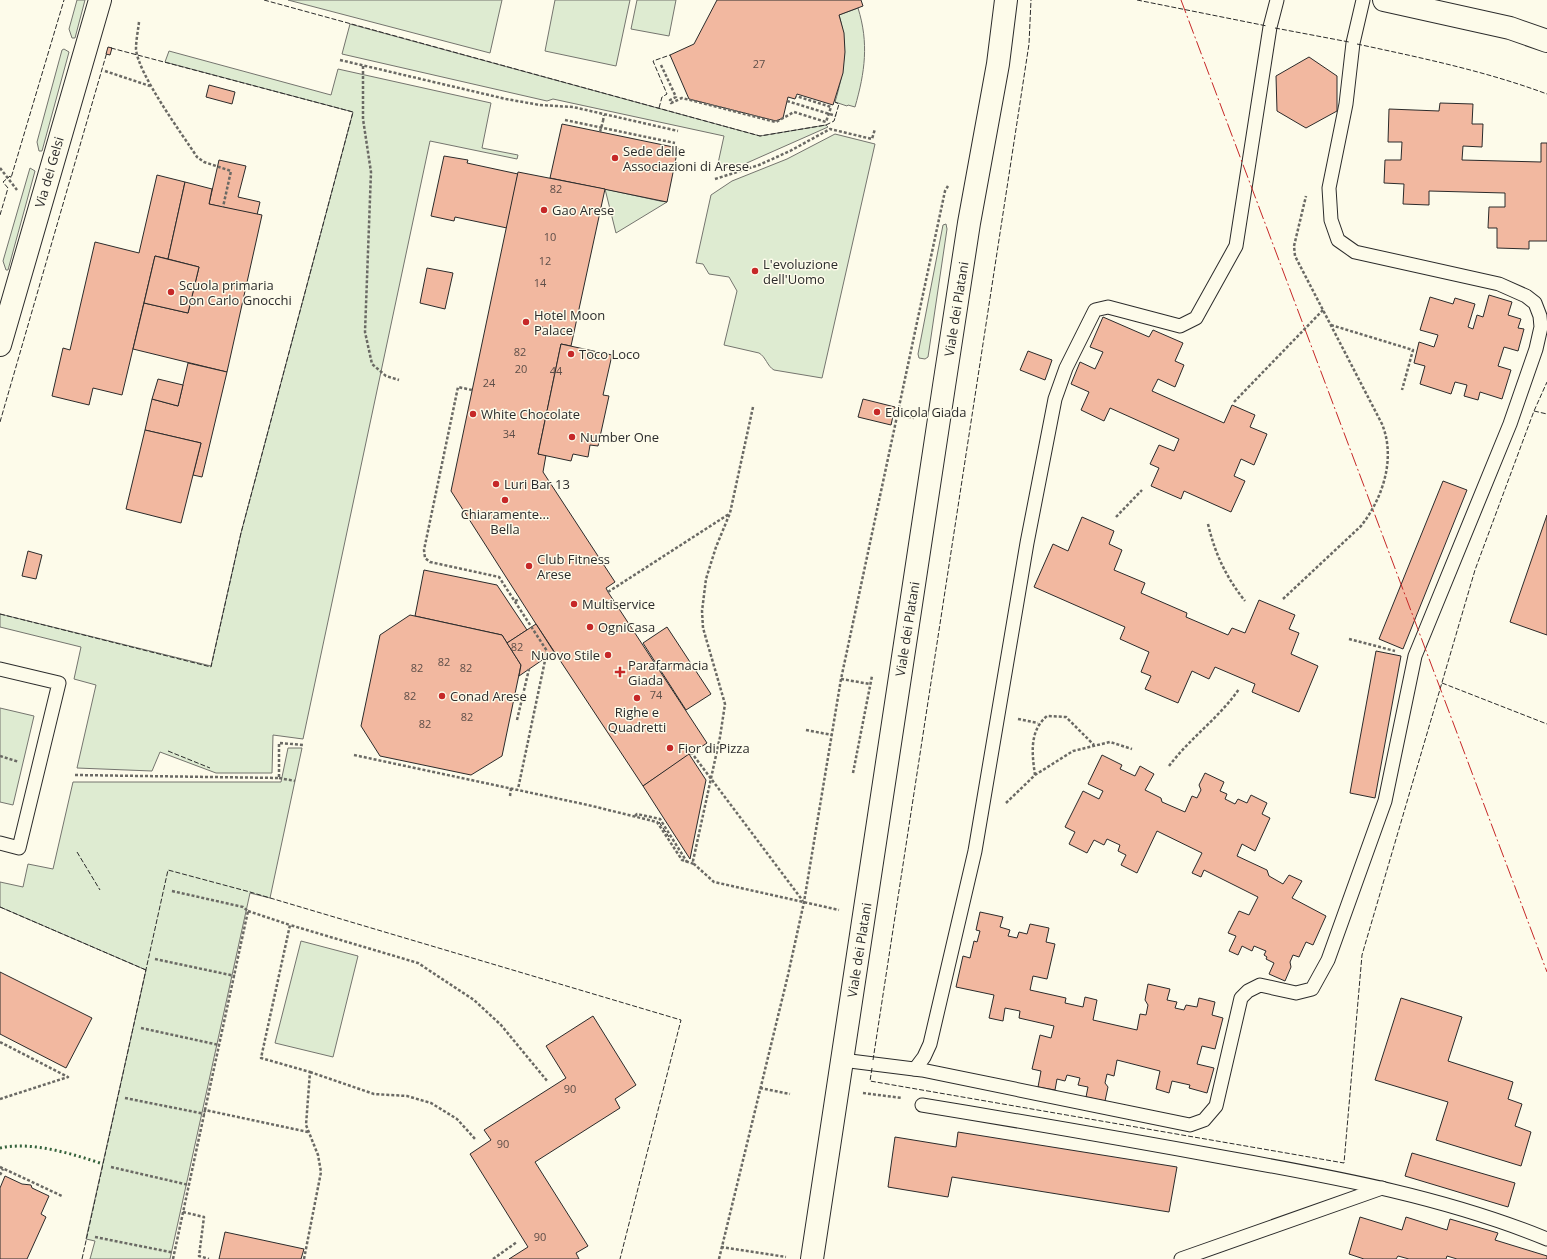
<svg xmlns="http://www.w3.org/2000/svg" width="1547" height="1259" font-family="'Open Sans',sans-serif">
<rect width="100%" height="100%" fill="#fdfbea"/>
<g fill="#deebd1" stroke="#74746e">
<polygon points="77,0 85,0 75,38 72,38 69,29"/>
<polygon points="288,0 502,0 490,53"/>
<polygon points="555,0 630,0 616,66 545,51"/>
<polygon points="637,0 676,0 669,36 631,29"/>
<path d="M858,8c11,35 7,64 -3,99l-7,-2 -1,1 -12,-4c9,-30 13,-57 4,-87z"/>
<polygon points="350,24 760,136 826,125 828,127 740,166 717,168 724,136 553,99 547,101 342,54"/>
<polygon points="64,49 69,52 42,151 39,151 37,142 62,50"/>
<polygon points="169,51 331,95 338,69 491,103 482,148 518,155 517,159 430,141 303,739 273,735 272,773 216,773 160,752 152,771 77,768 96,685 74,679 81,647 0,627 0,614 211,666 241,533 353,112 165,62"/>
<path d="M835,134l40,10 -53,234 -48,-8c-7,-4 -8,-13 -15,-17l-35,-8 13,-54 -8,-14 -20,-3 -6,-10 -7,-1 15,-68 21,-14 55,-22z"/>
<polygon points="30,168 35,171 8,270 6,270 3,261"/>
<polygon points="605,189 660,201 667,202 616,233"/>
<polygon points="946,224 947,229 928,357 925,359 919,358 918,354 943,225"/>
<polygon points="0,708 34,716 13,805 0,802"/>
<polygon points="288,748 302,748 270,898 250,893 170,1259 90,1259 95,1241 86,1239 146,970 0,907 0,882 23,887 28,864 53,869 73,782 281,782"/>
<polygon points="301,941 358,956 333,1057 275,1043"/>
</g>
<g fill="#f2b8a0" stroke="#2b2b2b">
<polygon points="717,0 861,0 863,6 839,15 844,33 845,52 843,73 833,105 797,94 795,99 788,97 783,118 776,121 689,99 670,55 694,44"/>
<polygon points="108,47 112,48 110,55 106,54"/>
<polygon points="1309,57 1337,76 1337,111 1306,128 1277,111 1276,76"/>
<polygon points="209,85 235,92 232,104 206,97"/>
<polygon points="1440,103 1473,104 1472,124 1483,124 1482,147 1463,146 1462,160 1541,162 1541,143 1547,143 1547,241 1529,241 1529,249 1497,248 1497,228 1488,228 1489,207 1505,207 1505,193 1429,191 1429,205 1403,204 1404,184 1384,183 1385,160 1401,160 1402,142 1388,142 1389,109 1439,111"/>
<polygon points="562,124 678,148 667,202 550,178"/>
<polygon points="444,156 468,160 467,163 518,174 507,228 455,217 454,221 431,216"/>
<polygon points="219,160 246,166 238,197 260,202 257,215 209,204"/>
<polygon points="518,172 605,189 571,346 561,344 538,454 546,455 543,472 615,582 606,588 608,592 707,743 643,786 536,624 451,491"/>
<polygon points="157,175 185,182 168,259 155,256 122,395 93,388 89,405 52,396 63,348 70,350 95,242 139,253"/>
<polygon points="185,182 212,189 209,204 262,215 227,372 133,349 144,303 188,313 199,267 168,259"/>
<polygon points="155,256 199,267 188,313 144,303"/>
<polygon points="427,268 453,273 445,309 420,303"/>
<polygon points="1489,295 1512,302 1508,315 1521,319 1518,328 1524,329 1518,351 1504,347 1498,366 1511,370 1502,399 1480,392 1478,400 1464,396 1467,385 1455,382 1451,394 1420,384 1425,366 1414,363 1419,342 1434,347 1438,335 1420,330 1430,297 1453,304 1455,298 1475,304 1468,327 1473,329 1477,315 1483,317"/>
<polygon points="1103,317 1149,337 1153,330 1183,343 1175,361 1184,365 1175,387 1158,379 1152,391 1224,423 1232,405 1255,415 1250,427 1267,434 1254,465 1241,459 1234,476 1245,481 1231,512 1184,491 1181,499 1151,486 1159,468 1150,464 1159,445 1174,451 1179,439 1110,408 1104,421 1081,410 1089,392 1071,384 1080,362 1095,369 1103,352 1090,347"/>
<polygon points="561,344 612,355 603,395 609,396 598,446 590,445 588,457 573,454 571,461 538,454"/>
<polygon points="1028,351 1052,360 1045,380 1020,370"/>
<polygon points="188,363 227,372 202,477 193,475 201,443 145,430 152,399 178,406"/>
<polygon points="158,379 183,385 178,406 152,399"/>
<polygon points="863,399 895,407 891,425 858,417"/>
<polygon points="145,430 201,443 181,523 126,509"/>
<polygon points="1443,481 1467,490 1403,649 1379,639"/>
<polygon points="1547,515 1547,635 1510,622"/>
<polygon points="1082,517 1114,531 1109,544 1122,550 1114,570 1145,583 1141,593 1187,613 1186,617 1228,635 1232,628 1245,633 1259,600 1295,615 1289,629 1299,633 1291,654 1318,666 1299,712 1252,692 1255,684 1215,667 1209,679 1192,671 1178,703 1145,689 1151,676 1141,672 1149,652 1120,639 1125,627 1034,587 1053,544 1068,551"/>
<polygon points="28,551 42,555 36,579 22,576"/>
<polygon points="424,570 497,585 527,630 507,643 502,635 415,616"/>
<polygon points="410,615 502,635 521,665 502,756 471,775 380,756 361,726 380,635"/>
<polygon points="536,624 554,652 519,676 521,665 507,643"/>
<polygon points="667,627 711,694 686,710 643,643"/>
<polygon points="1376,651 1401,656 1375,798 1350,793"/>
<polygon points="689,754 706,780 690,859 643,786"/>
<polygon points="1102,755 1122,765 1120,769 1135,776 1140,766 1154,774 1145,790 1161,798 1162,802 1185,812 1192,796 1197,798 1201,790 1199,785 1205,773 1224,782 1220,791 1227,794 1225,799 1235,804 1238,799 1247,803 1251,795 1267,803 1262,814 1270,818 1255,851 1242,844 1237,856 1267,870 1269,876 1283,884 1289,875 1302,881 1292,898 1326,916 1313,945 1306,942 1299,957 1293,955 1290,962 1291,967 1285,981 1269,974 1274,963 1266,959 1267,957 1264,955 1266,951 1254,946 1252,951 1242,946 1238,955 1229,951 1236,936 1228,933 1239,911 1249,915 1258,897 1204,870 1201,877 1192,873 1202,853 1157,831 1137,873 1121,865 1126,855 1118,851 1120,845 1107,839 1104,845 1094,840 1087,853 1069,844 1075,832 1065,827 1083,791 1099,799 1103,791 1088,784"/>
<polygon points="980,912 1003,917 1000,927 1010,930 1008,936 1017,938 1019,932 1027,934 1030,924 1049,928 1046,942 1055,944 1047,979 1033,976 1030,990 1066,998 1065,1003 1083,1007 1085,997 1097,1000 1093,1020 1137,1030 1140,1014 1146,1015 1148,1005 1145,1000 1148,984 1170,989 1167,1000 1177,1002 1175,1008 1184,1010 1186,1005 1197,1007 1199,998 1215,1002 1212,1015 1223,1018 1215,1049 1202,1046 1197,1064 1214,1068 1207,1093 1189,1088 1190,1085 1172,1081 1169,1093 1156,1089 1160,1071 1117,1060 1114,1076 1107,1074 1105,1083 1108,1087 1105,1101 1086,1097 1088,1087 1078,1085 1080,1078 1067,1075 1065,1081 1057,1079 1055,1090 1038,1087 1041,1071 1032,1069 1040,1035 1051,1038 1054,1026 1019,1018 1020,1011 1005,1008 1003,1021 989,1018 994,995 956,987 963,956 970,958 974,941 977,942 980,931 976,930"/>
<polygon points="0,972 92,1018 66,1068 0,1034"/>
<polygon points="1401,998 1462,1017 1448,1061 1513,1082 1508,1099 1522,1104 1515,1126 1531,1132 1521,1166 1436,1140 1448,1102 1375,1080"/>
<polygon points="593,1016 636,1085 615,1099 620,1108 535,1162 588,1246 576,1253 579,1259 509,1259 528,1247 470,1154 491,1140 484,1130 566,1078 546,1046"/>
<polygon points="958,1132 1177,1167 1169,1212 952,1177 948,1197 888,1187 895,1137 956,1147"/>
<polygon points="1412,1153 1515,1183 1508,1207 1405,1176"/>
<polygon points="5,1176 22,1184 31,1185 32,1188 49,1196 41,1214 46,1217 27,1259 0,1259 0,1188"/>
<polygon points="1360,1217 1402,1230 1406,1217 1447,1230 1450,1219 1498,1233 1495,1240 1547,1256 1547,1259 1457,1259 1447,1256 1446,1259 1409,1259 1398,1256 1396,1259 1364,1259 1349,1254"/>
<polygon points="225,1232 304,1249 301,1259 219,1259"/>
</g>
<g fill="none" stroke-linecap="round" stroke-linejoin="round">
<g stroke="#2b2b2b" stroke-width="15">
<g id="service">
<polyline points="0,669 59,683 19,848 0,843"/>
<polyline points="842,1060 922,1070 1190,1125 1204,1120 1216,1106 1241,998 1248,991 1260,985 1296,993 1312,989 1328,960 1385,801 1415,656 1510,424 1536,349 1541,327 1540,316 1535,303 1526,296 1499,284 1355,252 1338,240 1331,220 1329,188 1346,104 1353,43 1363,0"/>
<polyline points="915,1069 924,1057 930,1044 975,851 1027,543 1055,399 1066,368 1095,310 1108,307 1180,326 1196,318 1236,246 1270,27 1277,0"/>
<path d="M922,1105c104,17 207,35 311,54 106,19 214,39 314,80"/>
<polyline points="1181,1259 1382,1188"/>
</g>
</g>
<g stroke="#2b2b2b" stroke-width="24">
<g id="minor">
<polyline points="1384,0 1510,28 1547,41"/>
<polyline points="0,345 100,0"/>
<polyline points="812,1259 944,386 969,223 998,64 1006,0"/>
</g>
</g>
<g stroke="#6a6964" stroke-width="2.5" stroke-dasharray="3 2" stroke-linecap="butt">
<path d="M139,22c-1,9 -3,18 -3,27 2,25 46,85 61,108l7,5 27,9 -8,36"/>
<polyline points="340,60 506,99 540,105 573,107 678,131"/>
<polyline points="661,65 676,97 670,100 671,103 682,98 776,122 794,112 826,122 831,107 796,96"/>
<polyline points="363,66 363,119 371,172 365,332 372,364 386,376 399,380"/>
<polyline points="105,71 150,86"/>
<polyline points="787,101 836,116"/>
<polyline points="565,120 675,143"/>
<polyline points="603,121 604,115"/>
<polyline points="0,168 17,190"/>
<polyline points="715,179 759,165 790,151 830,129 872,139 875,129"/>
<polyline points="1331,325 1413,350 1402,390"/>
<polyline points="540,327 573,334"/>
<polyline points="472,390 458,387 424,550 425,558 430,562 499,577 547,651 518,789"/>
<polyline points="1234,402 1323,310"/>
<polyline points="753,407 730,513 716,547 706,579 702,611 703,628 725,704 720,737 693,861 694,864 714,882 839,910"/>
<polyline points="898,415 914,418"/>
<polyline points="1116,517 1142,490"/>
<path d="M1208,524c7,30 18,53 37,77"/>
<polyline points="608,592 729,514"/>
<path d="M1283,599l78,-73c22,-28 35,-68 21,-102l-87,-168 -1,-10 12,-50"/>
<polyline points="515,601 520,599"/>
<polyline points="1349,639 1395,651"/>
<polyline points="841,679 870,684"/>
<polyline points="1018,719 1038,723"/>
<polyline points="517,720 529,669"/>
<polyline points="806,730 832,735"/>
<polyline points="691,752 803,901"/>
<polyline points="354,755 588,805 657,822 682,860 694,864"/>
<polyline points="0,756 19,762"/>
<path d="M1169,766c21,-28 50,-48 70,-77"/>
<polyline points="853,773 872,676"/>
<polyline points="75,775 279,778 279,743 304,745"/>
<path d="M1035,775c-3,-21 -6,-44 12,-59l19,1 28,28"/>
<polyline points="279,778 295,781"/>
<polyline points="510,796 511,788"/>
<polyline points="1006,803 1035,775 1073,751 1110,742 1132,749"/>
<polyline points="635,816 637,814 660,819 687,862"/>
<polyline points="172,891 243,907 248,911 205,1110"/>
<polyline points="248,911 290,925"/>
<polyline points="155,959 235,976"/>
<polyline points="141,1028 219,1045"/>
<polyline points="0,1042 68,1077 0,1099"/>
<polyline points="310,1072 374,1094 407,1096 431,1103 457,1119 476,1140"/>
<polyline points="760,1088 790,1094"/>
<polyline points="863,1093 902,1098"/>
<polyline points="125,1098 205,1114"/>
<polyline points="0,1167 62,1196"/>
<polyline points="111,1167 189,1185"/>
<polyline points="0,1175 3,1169"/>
<polyline points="183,1212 204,1217 199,1256 209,1259"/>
<polyline points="95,1237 175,1253"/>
<polyline points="721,1247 786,1257"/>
<polyline points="173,1259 205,1110 308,1132"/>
<polyline points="304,1259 321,1172 318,1155 306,1125 310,1072 261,1058 290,925 418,963 474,1000 501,1025 548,1082"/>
<polyline points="493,1259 517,1242"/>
<polyline points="719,1259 788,975 804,902 841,679 945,191 948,186"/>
</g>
<use href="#service" stroke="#fdfbea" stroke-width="13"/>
<use href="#minor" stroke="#fdfbea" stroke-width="22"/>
<polyline stroke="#6a6964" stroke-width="2.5" stroke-dasharray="3 2" stroke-linecap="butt" points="600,132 603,121"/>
<path stroke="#34623c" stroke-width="3" stroke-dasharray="2 3" stroke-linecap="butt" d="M0,1148c32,-7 73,6 103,16"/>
<g stroke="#2b2b2b" stroke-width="1" stroke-dasharray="5 2" stroke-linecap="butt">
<polyline points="264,0 760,136 826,125 834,121 839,104 835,102"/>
<polyline points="1137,0 1267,26"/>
<polyline points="1275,28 1349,42"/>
<path d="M1357,44c65,14 128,27 190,50"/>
<polyline points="659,108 662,97 667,94 653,61 670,55"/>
<polyline points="0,215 8,188 3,182 10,176 11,178 64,0"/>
<polyline points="1534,411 1547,414"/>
<polyline points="0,422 107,52"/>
<polyline points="0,614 211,667 241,533 353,112 111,48"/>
<polyline points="1442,683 1547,724"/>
<polyline points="168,751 210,768"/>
<polyline points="659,822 669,837"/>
<polyline points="77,852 100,890"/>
<polyline points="0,907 146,970"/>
<polyline points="873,1060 1018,116 1029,44 1031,0"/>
<polyline points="872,1068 870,1081 1344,1163 1362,955 1475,570 1534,411 1547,382"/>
<polyline points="82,1259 168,870 250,892 681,1020 620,1259"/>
</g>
<polyline stroke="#c62828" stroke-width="1" stroke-dasharray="14 3 2 3" stroke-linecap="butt" points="1181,0 1547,972"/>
</g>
<g fill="#c62828" stroke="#fdfbea" stroke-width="1.5">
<circle cx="615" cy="158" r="4"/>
<circle cx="544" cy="210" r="4"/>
<circle cx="755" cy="271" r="4"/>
<circle cx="171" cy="292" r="4"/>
<circle cx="526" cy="322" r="4"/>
<circle cx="571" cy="354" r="4"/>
<circle cx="877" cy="412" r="4"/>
<circle cx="473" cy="414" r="4"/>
<circle cx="572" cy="437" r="4"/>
<circle cx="496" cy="484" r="4"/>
<circle cx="505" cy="500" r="4"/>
<circle cx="529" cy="566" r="4"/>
<circle cx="574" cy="604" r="4"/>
<circle cx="590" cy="627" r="4"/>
<circle cx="608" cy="655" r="4"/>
<path d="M618 666h4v4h4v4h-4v4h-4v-4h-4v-4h4z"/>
<circle cx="442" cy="696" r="4"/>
<circle cx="637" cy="698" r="4"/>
<circle cx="670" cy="748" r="4"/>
</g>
<g text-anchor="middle" stroke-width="3" stroke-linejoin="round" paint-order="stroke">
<g font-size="11" fill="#5d4e48">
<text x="759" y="68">27</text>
<text x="556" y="193">82</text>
<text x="550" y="241">10</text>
<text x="545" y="265">12</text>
<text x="540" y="287">14</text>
<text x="520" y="356">82</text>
<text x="521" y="373">20</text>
<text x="556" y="375">44</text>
<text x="489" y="387">24</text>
<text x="509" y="438">34</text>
<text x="517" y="651">82</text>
<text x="444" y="666">82</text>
<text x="417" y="672">82</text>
<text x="466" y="672">82</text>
<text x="656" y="699">74</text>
<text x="410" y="700">82</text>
<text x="467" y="721">82</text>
<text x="425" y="728">82</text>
<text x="570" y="1093">90</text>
<text x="503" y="1148">90</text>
<text x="540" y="1241">90</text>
</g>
<g font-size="13" fill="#2b2b2b" stroke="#fdfbea" text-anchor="start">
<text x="623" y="156">Sede delle<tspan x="623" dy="15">Associazioni di Arese</tspan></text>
<text x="552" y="215">Gao Arese</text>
<text x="763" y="269">L'evoluzione<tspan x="763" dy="15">dell'Uomo</tspan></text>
<text x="179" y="290">Scuola primaria<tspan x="179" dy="15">Don Carlo Gnocchi</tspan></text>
<text x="534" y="320">Hotel Moon<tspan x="534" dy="15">Palace</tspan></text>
<text x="579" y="359">Toco Loco</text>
<text x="885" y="417">Edicola Giada</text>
<text x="481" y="419">White Chocolate</text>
<text x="580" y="442">Number One</text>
<text x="504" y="489">Luri Bar 13</text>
<text x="505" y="519" text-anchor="middle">Chiaramente...<tspan x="505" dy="15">Bella</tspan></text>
<text x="537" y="564">Club Fitness<tspan x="537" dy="15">Arese</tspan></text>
<text x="582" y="609">Multiservice</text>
<text x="598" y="632">OgniCasa</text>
<text x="600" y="660" text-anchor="end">Nuovo Stile</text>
<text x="628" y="670">Parafarmacia<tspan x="628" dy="15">Giada</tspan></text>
<text x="450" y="701">Conad Arese</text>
<text x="637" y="717" text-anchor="middle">Righe e<tspan x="637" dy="15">Quadretti</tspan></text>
<text x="678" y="753">Fior di Pizza</text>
</g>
<g font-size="13" fill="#2b2b2b" stroke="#fdfbea">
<text transform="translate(49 172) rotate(-74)" y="5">Via dei Gelsi</text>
<text transform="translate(956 309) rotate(-81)" y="5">Viale dei Platani</text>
<text transform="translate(907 629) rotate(-81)" y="5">Viale dei Platani</text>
<text transform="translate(859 950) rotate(-81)" y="5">Viale dei Platani</text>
</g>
</g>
</svg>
